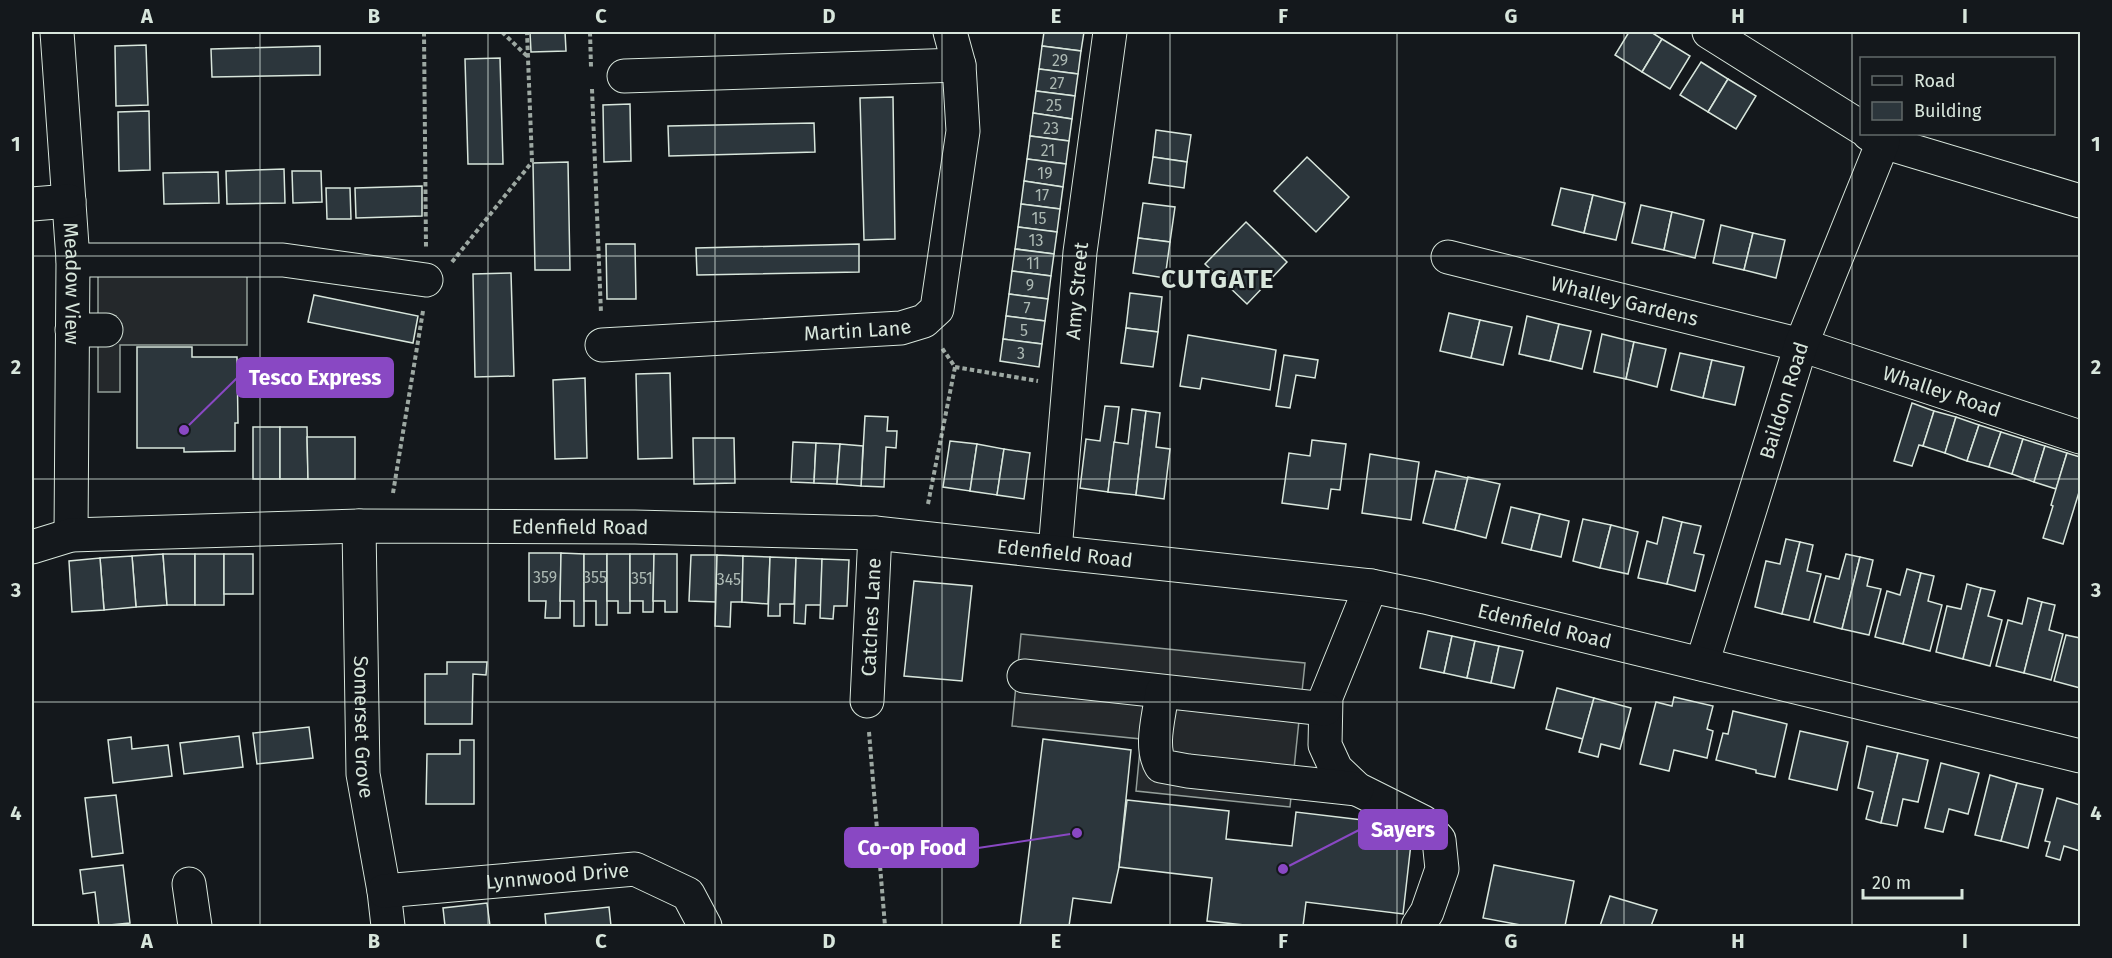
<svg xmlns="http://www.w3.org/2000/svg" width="2112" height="958" font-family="'Fira Sans',sans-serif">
<rect width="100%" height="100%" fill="#14181c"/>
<g fill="#24282b" stroke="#939e99" stroke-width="1.5">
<polygon points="98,275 247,276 247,345 120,345 120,392 98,392"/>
<polygon points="1021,634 1305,663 1290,807 1136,791 1141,739 1012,726"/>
</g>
<g fill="#2c363c" stroke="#d8e6dc" stroke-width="1.5">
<polygon points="530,32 565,32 566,51 531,52"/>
<polygon points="1044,32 1084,32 1081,51 1042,46"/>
<polygon points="1629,32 1651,32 1662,39 1642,72 1615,55"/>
<polygon points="1662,39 1690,56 1670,89 1642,72"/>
<polygon points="146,45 148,105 116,106 115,46"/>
<polygon points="320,46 320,75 212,77 211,49"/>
<polygon points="1042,46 1081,51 1078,74 1039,69"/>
<polygon points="500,58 503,164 468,164 465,59"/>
<polygon points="1701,62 1728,79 1708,112 1680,95"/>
<polygon points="1039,69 1078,74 1075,96 1036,91"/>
<polygon points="1728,79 1756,96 1736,129 1708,112"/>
<polygon points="1036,91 1075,96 1072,119 1033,113"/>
<polygon points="893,97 895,239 864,240 860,98"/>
<polygon points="630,104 631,161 604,162 603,105"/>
<polygon points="149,111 150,170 119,171 118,112"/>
<polygon points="1033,113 1072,119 1069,141 1030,136"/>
<polygon points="814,123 815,152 669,156 668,126"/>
<polygon points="1156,130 1191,135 1187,162 1153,157"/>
<polygon points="1030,136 1069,141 1066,164 1027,159"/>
<polygon points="1153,157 1187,162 1184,188 1149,183"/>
<polygon points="1307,157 1349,197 1316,232 1274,191"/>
<polygon points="1027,159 1066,164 1063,187 1024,181"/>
<polygon points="568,162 570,270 535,270 533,163"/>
<polygon points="284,169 285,203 227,204 226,171"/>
<polygon points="292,171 321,171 322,202 293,203"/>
<polygon points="218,172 219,203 164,204 163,173"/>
<polygon points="1024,181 1063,187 1060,209 1021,204"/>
<polygon points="422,186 422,216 356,218 355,188"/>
<polygon points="326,188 350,188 351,219 327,219"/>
<polygon points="1561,188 1593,195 1584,233 1552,225"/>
<polygon points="1593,195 1625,203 1616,240 1584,233"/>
<polygon points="1143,203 1175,207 1170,242 1138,238"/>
<polygon points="1021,204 1060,209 1057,232 1018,227"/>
<polygon points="1641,205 1672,212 1664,250 1632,243"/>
<polygon points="1672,212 1704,220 1695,258 1664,250"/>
<polygon points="1246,222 1287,262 1247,304 1205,264"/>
<polygon points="1721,225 1753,233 1744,270 1713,263"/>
<polygon points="1018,227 1057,232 1054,254 1015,249"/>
<polygon points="1753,233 1785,240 1776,278 1744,270"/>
<polygon points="1138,238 1170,242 1165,278 1133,273"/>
<polygon points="606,244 635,244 636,299 607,299"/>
<polygon points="859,244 859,272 697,275 696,248"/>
<polygon points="1015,249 1054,254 1051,276 1012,271"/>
<polygon points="1012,271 1051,276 1048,299 1009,294"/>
<polygon points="511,273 514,376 475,377 473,274"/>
<polygon points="1130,293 1162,297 1158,332 1126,328"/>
<polygon points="1009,294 1048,299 1045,321 1006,316"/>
<polygon points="314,295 418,316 413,343 308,322"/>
<polygon points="1449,313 1480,320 1471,358 1440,351"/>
<polygon points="1006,316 1045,321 1042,344 1003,339"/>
<polygon points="1527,316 1559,324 1550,361 1519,354"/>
<polygon points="1480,320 1512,327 1503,365 1471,358"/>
<polygon points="1559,324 1591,331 1582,369 1550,361"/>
<polygon points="1126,328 1158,332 1153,367 1121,363"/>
<polygon points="1602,334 1634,342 1626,379 1594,372"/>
<polygon points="1188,335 1276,350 1270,390 1202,378 1200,389 1180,386"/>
<polygon points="1003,339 1042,344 1039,367 1000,361"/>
<polygon points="1634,342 1666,349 1657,387 1626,379"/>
<polygon points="137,347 192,347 192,357 237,357 238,423 235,423 235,451 184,452 184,448 137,448"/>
<polygon points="1680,353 1712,360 1703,398 1671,390"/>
<polygon points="1284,355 1318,360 1315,378 1296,375 1290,408 1276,406"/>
<polygon points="1712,360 1744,367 1735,405 1703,398"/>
<polygon points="670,373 672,458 638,459 636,374"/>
<polygon points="585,378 587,458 555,459 553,380"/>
<polygon points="1912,403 1934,411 1923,446 1919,445 1912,466 1894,461"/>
<polygon points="1105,406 1119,407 1108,492 1080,488 1086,439 1100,441"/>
<polygon points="1132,409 1146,411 1136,495 1108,492 1114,442 1128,444"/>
<polygon points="1146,411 1160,413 1156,447 1170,449 1164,499 1136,495"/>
<polygon points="1934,411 1956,417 1945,453 1923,446"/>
<polygon points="865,416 888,417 887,431 897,431 896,448 886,447 884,487 861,486"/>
<polygon points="1956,417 1979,425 1967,461 1945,453"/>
<polygon points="1979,425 2001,432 1989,467 1967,461"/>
<rect x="253" y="427" width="27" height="52"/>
<polygon points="280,427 307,427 308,479 280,479"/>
<polygon points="2001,432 2023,439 2012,474 1989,467"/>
<polygon points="307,437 355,437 355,479 308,479"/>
<polygon points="693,438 734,438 735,483 694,484"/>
<polygon points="2023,439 2045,446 2034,482 2012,474"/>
<polygon points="1312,440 1346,444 1340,490 1331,489 1328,509 1282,503 1289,453 1310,456"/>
<polygon points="950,441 977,444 970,491 943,487"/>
<polygon points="793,442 816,443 814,483 791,482"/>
<polygon points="816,443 840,444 837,484 814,483"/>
<polygon points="840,444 863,446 861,486 837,484"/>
<polygon points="977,444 1004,449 997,495 970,491"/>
<polygon points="2045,446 2067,453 2056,489 2034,482"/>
<polygon points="1004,449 1030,453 1024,499 997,495"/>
<polygon points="2067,453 2080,457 2080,489 2063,544 2043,538 2053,506 2051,505"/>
<polygon points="1370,454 1419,462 1411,520 1362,513"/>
<polygon points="1436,471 1468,478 1455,530 1423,523"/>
<polygon points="1468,477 1500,484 1486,538 1455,530"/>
<polygon points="1511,507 1540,514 1531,550 1502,543"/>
<polygon points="1540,514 1569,521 1561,557 1531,550"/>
<polygon points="1663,517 1682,522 1667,584 1638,578 1647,541 1657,544"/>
<polygon points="1583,519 1611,525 1600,568 1573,561"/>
<polygon points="1682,522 1701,526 1694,553 1704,555 1695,591 1667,584"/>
<polygon points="1611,525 1638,532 1628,574 1600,568"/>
<polygon points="1786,539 1800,542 1782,614 1755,607 1766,561 1780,564"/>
<polygon points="1800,542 1813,545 1807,571 1821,574 1809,620 1782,614"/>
<polygon points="529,553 561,553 560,618 545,618 546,601 529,601"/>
<polygon points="561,553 584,554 584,626 574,626 574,601 560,601"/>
<polygon points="163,554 167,605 136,607 132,556"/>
<polygon points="163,554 195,554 195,605 167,605"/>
<rect x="195" y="554" width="29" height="51"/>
<rect x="224" y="554" width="29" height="40"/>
<polygon points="584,554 607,554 607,625 596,625 596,601 584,601"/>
<polygon points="607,554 630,554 630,613 618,613 618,601 607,601"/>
<polygon points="630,554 654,554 653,612 643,612 643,601 630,601"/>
<polygon points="654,554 677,554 677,612 665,612 665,601 653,601"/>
<polygon points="1846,554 1860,557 1842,629 1814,622 1826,576 1839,579"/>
<polygon points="691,555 717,555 716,602 689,601"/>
<polygon points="717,555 743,556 742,602 731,602 730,627 715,626"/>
<polygon points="132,556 136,607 104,610 100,558"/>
<polygon points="743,556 770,557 768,604 742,602"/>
<polygon points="770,557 796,558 794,604 780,604 780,616 768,616"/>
<polygon points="1860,557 1873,560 1867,586 1881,589 1869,635 1842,629"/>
<polygon points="100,558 104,610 72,612 69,561"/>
<polygon points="796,558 822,559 821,605 806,605 805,624 794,623"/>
<polygon points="822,559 849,560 847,606 834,606 833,619 820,618"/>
<polygon points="1907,569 1921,573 1903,644 1875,637 1887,591 1900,595"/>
<polygon points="1921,573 1934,576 1928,601 1942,605 1930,651 1903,644"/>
<polygon points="914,581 972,586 962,681 904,676"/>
<polygon points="1967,584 1981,588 1963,659 1936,652 1947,606 1961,609"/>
<polygon points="1981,588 1995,591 1988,616 2002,620 1990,666 1963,659"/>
<polygon points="2028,598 2042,602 2024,673 1996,666 2008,620 2022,624"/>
<polygon points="2042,602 2055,605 2049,630 2063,634 2051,680 2024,673"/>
<polygon points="1428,631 1452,636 1444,673 1420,668"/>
<polygon points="2066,635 2080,638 2080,635 2080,688 2054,681"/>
<polygon points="1452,636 1475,641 1467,678 1444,673"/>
<polygon points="1475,641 1499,646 1491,683 1467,678"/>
<polygon points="1499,646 1523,651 1514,688 1491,683"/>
<polygon points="447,662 487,662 486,675 473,674 472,724 425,724 425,674 447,674"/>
<polygon points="1557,688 1594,698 1583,739 1546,729"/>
<polygon points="1674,697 1713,706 1707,729 1713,731 1707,758 1674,750 1669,771 1640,764 1656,702 1672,706"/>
<polygon points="1594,698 1631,708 1620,749 1601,744 1598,757 1579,752"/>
<polygon points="1733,711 1787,724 1775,777 1756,773 1756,770 1716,760 1723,733 1728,734"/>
<polygon points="309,727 313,758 257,764 253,733"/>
<polygon points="1800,731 1848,742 1837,790 1789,779"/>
<polygon points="239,736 243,767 184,774 180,743"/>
<polygon points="131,737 132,749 168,745 172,776 113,783 108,740"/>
<polygon points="1043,739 1131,750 1119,867 1111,903 1073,898 1069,926 1020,926"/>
<polygon points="460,740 474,740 474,804 426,804 427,754 460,754"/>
<polygon points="1867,746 1898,753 1881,823 1866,819 1873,792 1858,788"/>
<polygon points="1898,753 1928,760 1918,802 1903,799 1897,826 1881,823"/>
<polygon points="1941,763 1979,773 1968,814 1949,809 1943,832 1925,828"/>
<polygon points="1990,775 2017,783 2001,841 1975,835"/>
<polygon points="2017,783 2043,789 2028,848 2001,841"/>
<polygon points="116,795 123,853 92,857 85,798"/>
<polygon points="2057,798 2080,805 2080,851 2064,846 2060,860 2046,856 2050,842 2045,841"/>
<polygon points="1127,800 1229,811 1226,839 1292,846 1296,812 1413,826 1403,914 1306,902 1303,926 1254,926 1207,921 1212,878 1119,867"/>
<polygon points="123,865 130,923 99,926 95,892 83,894 80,870"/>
<polygon points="1494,865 1574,881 1565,926 1526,926 1483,918"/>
<polygon points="1610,896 1657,910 1651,926 1600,926"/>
<polygon points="487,903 490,926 445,926 443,908"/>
<polygon points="609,907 611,926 546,926 545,914"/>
</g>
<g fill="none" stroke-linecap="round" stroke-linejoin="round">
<g stroke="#d8e6dc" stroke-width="35">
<g id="minor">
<path id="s1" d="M57,32l16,228 -2,275"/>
<polyline points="1709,32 1862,128"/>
<polyline points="624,76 959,65"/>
<polyline points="1869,134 1883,142 2080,201"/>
<polyline points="32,204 69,201"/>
<path id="s2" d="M1448,257l353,88 279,92"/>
<polyline points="73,260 283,260 426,280"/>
<polyline points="72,330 106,330"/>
<path id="s3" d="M602,345l299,-17 23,-7 13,-12 26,-178 -4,-66 -9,-33"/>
<path id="s4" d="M359,526l4,248 21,117 4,35"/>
<path id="s5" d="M1055,551l25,-299 30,-220"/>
<polyline points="1371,586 1326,697 1325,745 1336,769 1357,789 1423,822 1439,840 1442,869 1427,912 1418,926"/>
<path id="s6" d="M1702,664l99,-319 82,-203"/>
<polyline points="1024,676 1325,709"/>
<path d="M1162,692c-2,22 -13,54 -1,74l27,5 169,18"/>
<path id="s7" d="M867,701l8,-168"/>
<polyline points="189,884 195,926"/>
<path id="s8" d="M384,891l251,-22 53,25 17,32"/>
</g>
</g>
<g stroke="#d8e6dc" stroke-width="35">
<g id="major">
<path id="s9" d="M32,547l39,-12 288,-9 276,1 240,6 496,53 54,11 655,159"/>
</g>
</g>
<g stroke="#9da8a2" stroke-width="4" stroke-dasharray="4.5 3" stroke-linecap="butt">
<polyline points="424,32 426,247"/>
<polyline points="502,32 528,57"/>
<polyline points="590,32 591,67"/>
<polyline points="592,89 601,313"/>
<polyline points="452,262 532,162 527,32"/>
<polyline points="955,367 1038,381"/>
<polyline points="393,493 423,311"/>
<polyline points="928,504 955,367 942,348"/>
<polyline points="869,732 885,926"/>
</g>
<use href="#minor" stroke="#14181c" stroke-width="33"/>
<use href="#major" stroke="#14181c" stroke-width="33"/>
</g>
<path fill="none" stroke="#d8e6dc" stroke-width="1.5" stroke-opacity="0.55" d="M260,32v894M488,32v894M715,32v894M942,32v894M1170,32v894M1397,32v894M1624,32v894M1852,32v894M32,256h2048M32,479h2048M32,702h2048"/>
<g text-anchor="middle" stroke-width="4.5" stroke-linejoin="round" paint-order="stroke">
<g font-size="16" fill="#adbab4">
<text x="1060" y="66">29</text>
<text x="1057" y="89">27</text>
<text x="1054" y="111">25</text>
<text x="1051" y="134">23</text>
<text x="1048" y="156">21</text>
<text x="1045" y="179">19</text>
<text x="1042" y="201">17</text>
<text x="1039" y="224">15</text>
<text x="1036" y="246">13</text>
<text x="1033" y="269">11</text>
<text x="1030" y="291">9</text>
<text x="1027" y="314">7</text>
<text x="1024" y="336">5</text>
<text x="1021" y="359">3</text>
<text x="545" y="583">359</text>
<text x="595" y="583">355</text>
<text x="642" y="584">351</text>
<text x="729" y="585">345</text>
</g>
<g font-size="20" fill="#d8e6dc" stroke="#14181c">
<text dy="7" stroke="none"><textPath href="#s1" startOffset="252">Meadow View</textPath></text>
<text dy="7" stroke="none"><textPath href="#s5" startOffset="261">Amy Street</textPath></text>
<text dy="7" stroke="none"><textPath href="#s2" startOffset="182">Whalley Gardens</textPath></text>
<text dy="7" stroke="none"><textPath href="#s3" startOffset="256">Martin Lane</textPath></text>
<text dy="7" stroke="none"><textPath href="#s2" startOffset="512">Whalley Road</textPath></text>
<text dy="7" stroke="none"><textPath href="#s6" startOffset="276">Baildon Road</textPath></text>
<text dy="7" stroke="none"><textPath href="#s9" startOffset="550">Edenfield Road</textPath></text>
<text dy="7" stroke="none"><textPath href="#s9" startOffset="1036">Edenfield Road</textPath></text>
<text dy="7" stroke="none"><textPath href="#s7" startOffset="84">Catches Lane</textPath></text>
<text dy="7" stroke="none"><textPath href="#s9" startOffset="1522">Edenfield Road</textPath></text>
<text dy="7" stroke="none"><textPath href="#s4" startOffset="201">Somerset Grove</textPath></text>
<text dy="7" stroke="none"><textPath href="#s8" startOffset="174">Lynnwood Drive</textPath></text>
</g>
<g font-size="26" font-weight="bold" letter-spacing="1.5" fill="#d8e6dc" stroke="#14181c">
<text x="1218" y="288">CUTGATE</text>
</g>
</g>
<path fill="none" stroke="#8948c3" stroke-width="2" d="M184 430L237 378M1283 869L1359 830M1077 833L978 848"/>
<g fill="#8948c3" stroke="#14181c" stroke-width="2">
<circle cx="184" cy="430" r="6"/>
<circle cx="1283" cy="869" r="6"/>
<circle cx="1077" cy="833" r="6"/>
</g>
<g fill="#8948c3" stroke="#8948c3" stroke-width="2">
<rect x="237" y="358" width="156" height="39" rx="6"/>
<rect x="1359" y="810" width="88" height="39" rx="6"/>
<rect x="845" y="828" width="133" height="39" rx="6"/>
</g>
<g font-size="21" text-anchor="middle" font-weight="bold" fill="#fff">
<text x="315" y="385">Tesco Express</text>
<text x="1403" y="837">Sayers</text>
<text x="912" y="855">Co-op Food</text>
</g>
<rect width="2112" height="958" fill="none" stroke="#14181c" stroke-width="66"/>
<rect x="1860" y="57" width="195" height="78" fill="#14181c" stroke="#626a69" stroke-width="1.5"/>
<rect x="1872" y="76" width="30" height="9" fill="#14181c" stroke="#626a69" stroke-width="1.5"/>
<text x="1914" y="87" font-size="18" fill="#d8e6dc">Road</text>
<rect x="1872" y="102" width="30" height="18" fill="#2c363c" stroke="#626a69" stroke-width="1.5"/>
<text x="1914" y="117" font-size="18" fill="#d8e6dc">Building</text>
<path d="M1863 889v9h99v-9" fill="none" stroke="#d8e6dc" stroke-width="3"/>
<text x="1872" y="889" font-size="18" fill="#d8e6dc" stroke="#14181c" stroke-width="4.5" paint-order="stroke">20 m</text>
<rect x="33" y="33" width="2046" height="892" fill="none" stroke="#d8e6dc" stroke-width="2"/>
<g font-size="20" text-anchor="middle" font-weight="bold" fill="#d8e6dc">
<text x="147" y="23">A</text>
<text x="374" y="23">B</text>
<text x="601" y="23">C</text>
<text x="829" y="23">D</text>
<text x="1056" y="23">E</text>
<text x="1283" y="23">F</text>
<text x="1511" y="23">G</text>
<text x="1738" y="23">H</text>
<text x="1965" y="23">I</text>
<text x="16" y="151">1</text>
<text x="2096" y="151">1</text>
<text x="16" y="374">2</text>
<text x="2096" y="374">2</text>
<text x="16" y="597">3</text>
<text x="2096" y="597">3</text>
<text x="16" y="820">4</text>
<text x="2096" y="820">4</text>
<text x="147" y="948">A</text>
<text x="374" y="948">B</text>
<text x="601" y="948">C</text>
<text x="829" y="948">D</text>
<text x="1056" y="948">E</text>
<text x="1283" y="948">F</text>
<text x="1511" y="948">G</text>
<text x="1738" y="948">H</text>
<text x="1965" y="948">I</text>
</g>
</svg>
